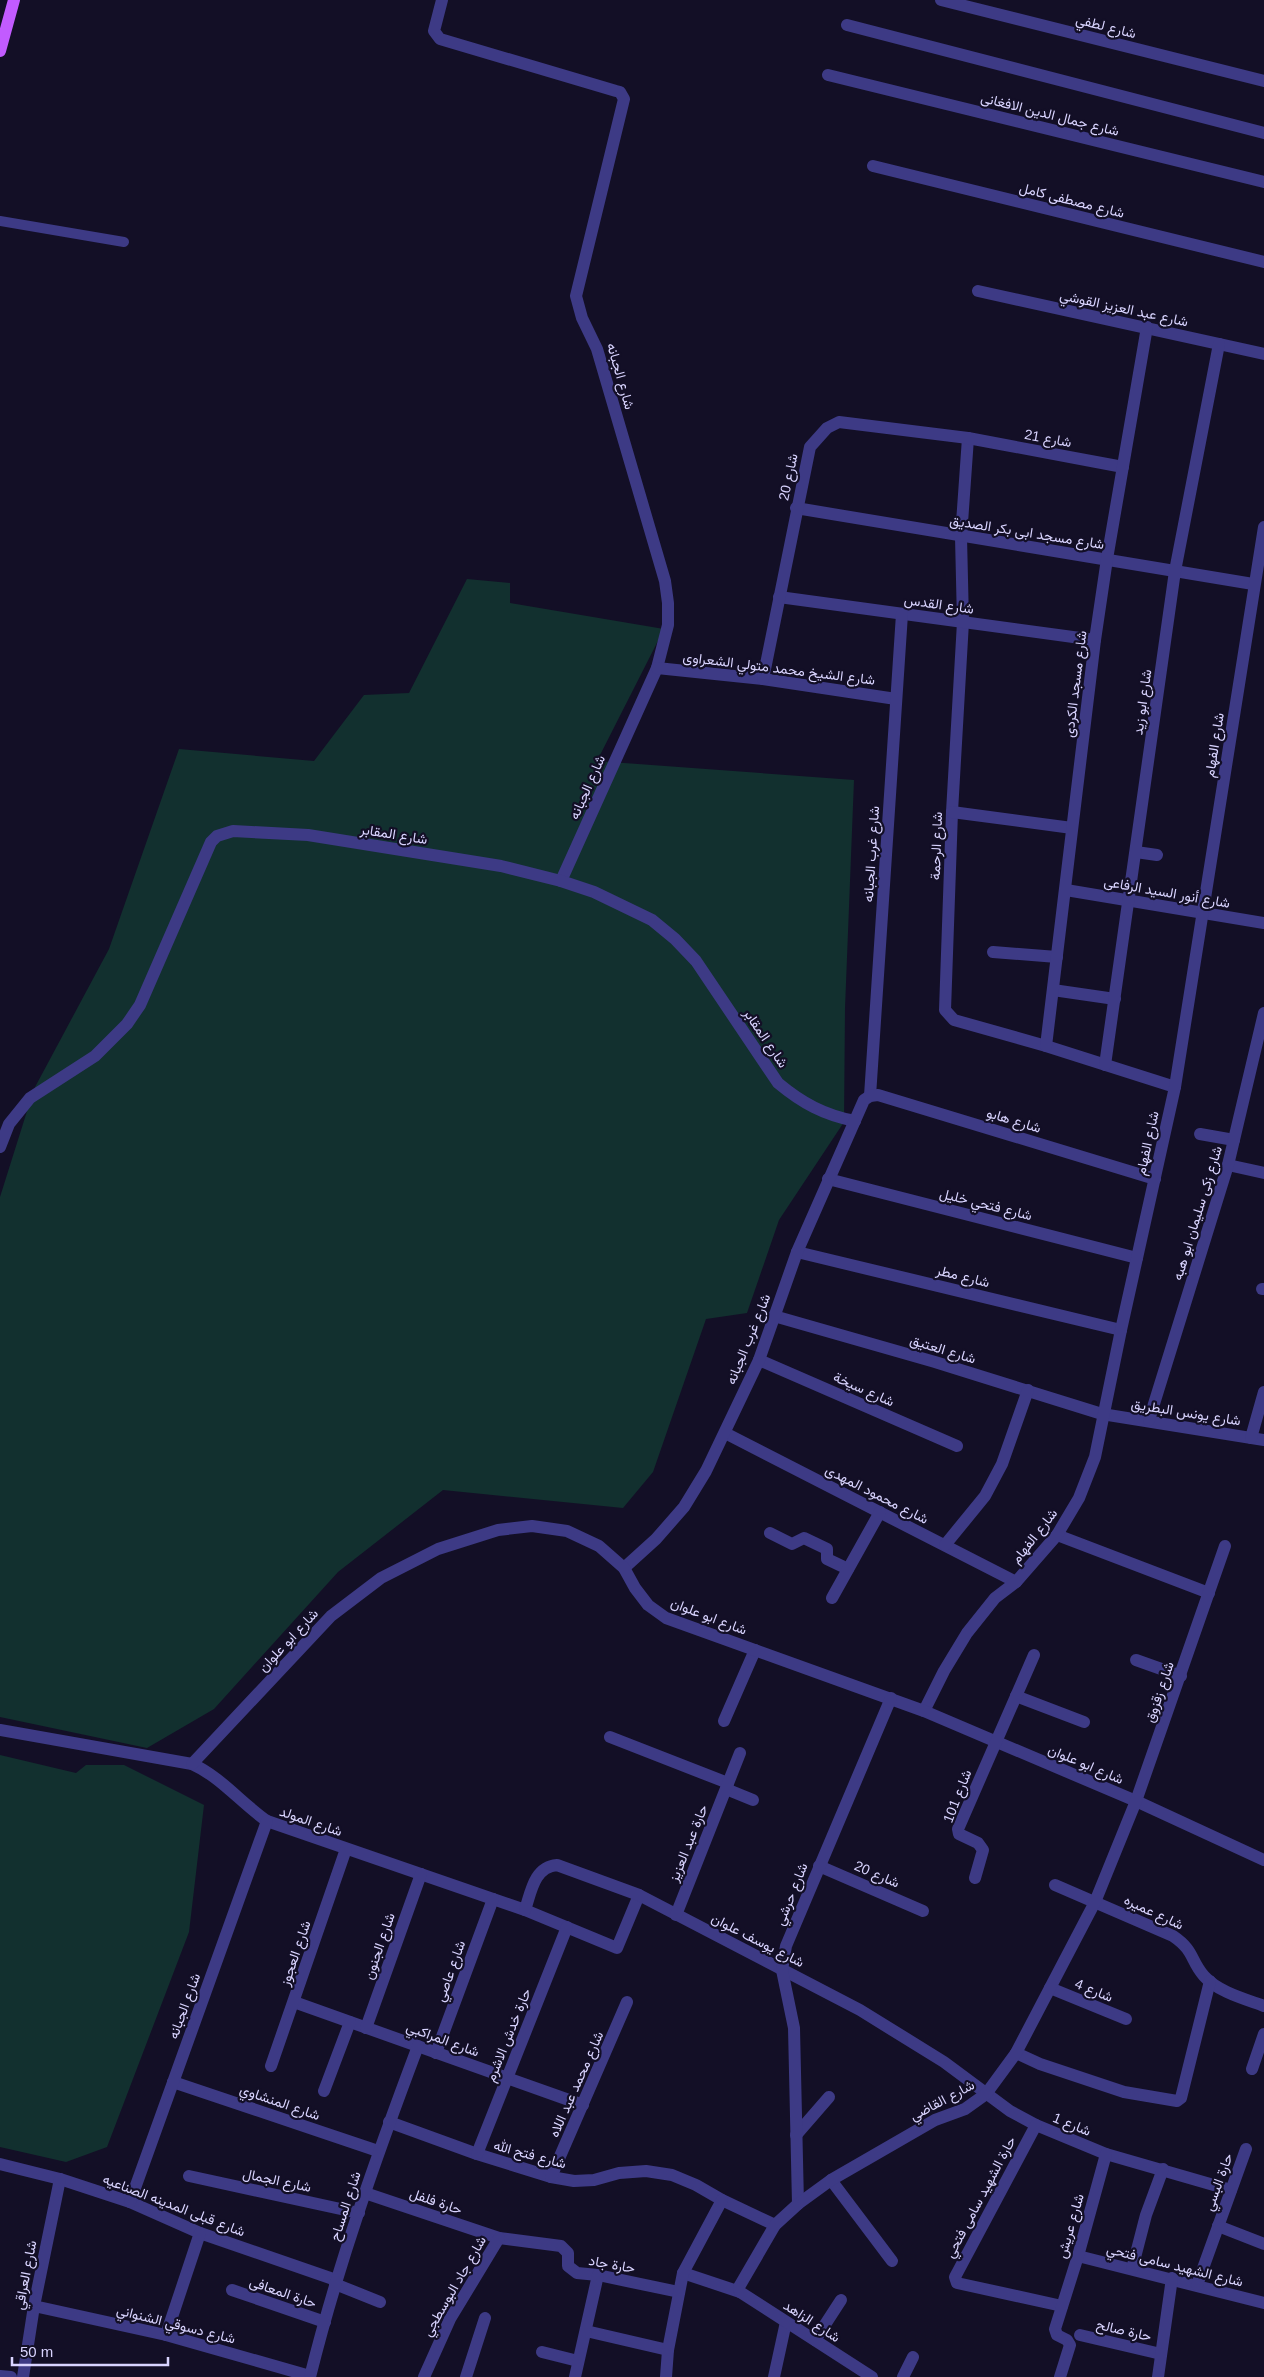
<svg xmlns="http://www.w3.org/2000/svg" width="1264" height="2377" font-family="Arial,Vazirmatn,sans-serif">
<rect width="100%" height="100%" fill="#130f26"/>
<g fill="#12302f">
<polygon points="467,579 510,583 510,603 664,629 597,761 854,780 845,1008 844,1122 779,1220 747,1313 706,1319 653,1472 623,1508 443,1490 338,1572 214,1709 147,1748 0,1717 0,1197 34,1089 109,949 179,749 314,761 364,695 409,693"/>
<polygon points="0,1755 76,1773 86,1765 124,1765 204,1805 189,1932 107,2147 66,2162 0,2147"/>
</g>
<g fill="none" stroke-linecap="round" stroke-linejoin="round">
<polyline stroke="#3d3a85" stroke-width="10" points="0,221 124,242"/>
<g stroke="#3d3a85" stroke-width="12">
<polyline points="442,0 434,31 440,39 616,91 620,92 624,99 576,296 582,318 597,349 665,581 668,603 668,625 657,668 561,881"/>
<polyline points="941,0 1264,81"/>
<polyline points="847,25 1264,133"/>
<polyline points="828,75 1264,182"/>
<polyline points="873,166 1264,262"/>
<polyline points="978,291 1264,354"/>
<polyline points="968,438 961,537 963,622 952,812 945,1010 954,1020 1046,1046 1175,1087"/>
<polyline points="796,508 1253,584"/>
<polyline points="779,597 1095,640"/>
<polyline points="657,668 763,679 896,699"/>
<polyline points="763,679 810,447 827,428 839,422 968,438 1123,467"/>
<polyline points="952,812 1072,828"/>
<polyline points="1136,852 1157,855"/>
<polyline points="1066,890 1264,923"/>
<polyline points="993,952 1057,957"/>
<polyline points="1053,990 1115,999"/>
<polyline points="1046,1046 1095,640 1107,559 1147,327"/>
<polyline points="1105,1065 1175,571 1219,344"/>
<polyline points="870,1096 902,614"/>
<polyline points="1200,1134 1234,1140"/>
<path d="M0,1147l9,-23 21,-26 65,-42 32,-32 13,-19 71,-163 6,-6 16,-5 75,4 193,31 60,15 33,11 58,28 23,19 21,22 82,122c24,20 46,32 77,38"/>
<polyline points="1228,1165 1264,1173"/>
<polyline points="828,1179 1137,1258"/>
<polyline points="797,1252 1121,1330"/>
<polyline points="1262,1289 1264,1289"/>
<polyline points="774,1316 935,1362 1102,1414 1264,1440"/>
<polyline points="759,1360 957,1446"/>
<polyline points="1149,1420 1228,1165 1264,1013"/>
<polyline points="725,1433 1016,1582"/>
<polyline points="1251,1438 1264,1392"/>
<polyline points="770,1533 792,1544 804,1538 827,1549 827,1559 848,1569"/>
<polyline points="1057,1535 1209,1593"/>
<polyline points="945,1545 985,1496 1002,1464 1028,1390"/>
<polyline points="624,1568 656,1539 684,1507 706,1471 759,1360 797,1252 864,1100 870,1096 878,1095 1155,1179"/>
<polyline points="832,1598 880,1512"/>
<polyline points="1136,1660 1181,1676"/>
<polyline points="1016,1696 1084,1722"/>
<polyline points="924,1711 944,1671 967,1633 995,1598 1016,1582 1057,1535 1079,1498 1095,1457 1121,1330 1175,1087 1264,527"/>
<polyline points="724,1721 755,1650"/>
<path d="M0,1730l192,34c29,13 49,39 75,57l258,89 92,38 22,-53"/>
<polyline points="610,1737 728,1783"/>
<polyline points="192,1764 331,1616 381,1578 438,1549 498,1530 532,1526 567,1531 599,1546 624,1568 635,1588 648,1605 666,1618 924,1711 1136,1801 1264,1860"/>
<polyline points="726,1789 753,1800"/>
<polyline points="819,1866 923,1911"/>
<polyline points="975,1878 983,1850 978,1843 959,1834 958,1829 1034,1655"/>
<path d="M1055,1885l118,51c22,15 17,24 31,40 14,16 41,23 60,30"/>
<path d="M525,1910c6,-18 9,-43 32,-45l82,30 221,115 84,52 66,49 26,14 70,29 125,36"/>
<polyline points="676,1915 740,1753"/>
<polyline points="1050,1988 1126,2019"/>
<polyline points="294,2002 583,2105"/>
<polyline points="366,2028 421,1874"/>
<polyline points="436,2053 493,1899"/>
<polyline points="1016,2053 1040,2064 1124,2092 1177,2101 1181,2098 1210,1981"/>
<polyline points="271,2066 346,1849"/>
<polyline points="1252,2069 1264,2034"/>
<polyline points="173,2082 378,2151"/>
<polyline points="324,2091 350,2022"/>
<polyline points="389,2122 477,2154 551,2177 574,2181 594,2180 619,2173 646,2171 672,2175 696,2185 722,2200 775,2225"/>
<polyline points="1036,2125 955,2277 957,2283 1062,2306"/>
<polyline points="796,2135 829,2097"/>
<polyline points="477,2154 567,1927"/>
<polyline points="0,2164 60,2179 130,2202 200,2233 336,2280"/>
<polyline points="189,2176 359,2213"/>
<polyline points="551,2177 627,2002"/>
<polyline points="831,2180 892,2261"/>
<polyline points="365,2193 499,2238 561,2246 568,2253 568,2266 577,2273 598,2275 679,2292"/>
<polyline points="130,2202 267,1821"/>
<polyline points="798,2204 794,2028 782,1970 786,1946 891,1698"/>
<polyline points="1218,2226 1264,2244"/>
<polyline points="1078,2256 1264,2303"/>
<polyline points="1132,2269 1146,2215 1163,2169"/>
<polyline points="683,2273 740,2292"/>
<polyline points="335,2284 380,2302"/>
<polyline points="1197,2285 1246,2149"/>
<polyline points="232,2290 325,2322"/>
<polyline points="34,2306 166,2335 310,2376"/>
<polyline points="586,2331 668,2350"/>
<polyline points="166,2335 200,2233"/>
<polyline points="1080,2335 1161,2354"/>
<polyline points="815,2340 841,2300"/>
<polyline points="542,2352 578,2361"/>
<polyline points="0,2376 11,2377"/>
<polyline points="23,2377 34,2306 60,2179"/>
<path d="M310,2377c28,-113 67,-222 108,-331"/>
<polyline points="424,2377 450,2319 499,2238"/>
<polyline points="466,2377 485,2318"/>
<polyline points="575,2377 598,2275"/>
<polyline points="666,2377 668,2350 683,2273 722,2200"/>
<polyline points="774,2377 786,2322"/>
<polyline points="872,2377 740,2292 739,2287 775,2225 798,2204 831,2180 935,2120 965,2109 986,2094 1016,2053 1095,1902 1136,1801 1225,1546"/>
<polyline points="903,2377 913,2357"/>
<polyline points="1060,2377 1070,2345 1067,2340 1057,2335 1055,2329 1078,2256 1106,2154"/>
<polyline points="1158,2377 1172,2278"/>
</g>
<polyline stroke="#c25bff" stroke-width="12" points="0,51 14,0"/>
</g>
<g text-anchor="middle" stroke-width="4.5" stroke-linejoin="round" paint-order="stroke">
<g font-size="14" fill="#d9d4ff" stroke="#130f26">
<text transform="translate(1106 26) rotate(14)" y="5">شارع لطفي</text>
<text transform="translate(1050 114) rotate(14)" y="5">شارع جمال الدين الافغانى</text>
<text transform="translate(1072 200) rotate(14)" y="5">شارع مصطفى كامل</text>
<text transform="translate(1124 308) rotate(12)" y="5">شارع عبد العزيز القوشي</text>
<text transform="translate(621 376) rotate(74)" y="5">شارع الجبانه</text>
<text transform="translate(1048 438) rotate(10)" y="5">شارع 21</text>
<text transform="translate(788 477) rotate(-78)" y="5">شارع 20</text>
<text transform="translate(1027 532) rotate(9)" y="5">شارع مسجد ابى بكر الصديق</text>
<text transform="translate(939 604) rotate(8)" y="5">شارع القدس</text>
<text transform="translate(779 668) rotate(7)" y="5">شارع الشيخ محمد متولي الشعراوى</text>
<text transform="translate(1075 684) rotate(-83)" y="5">شارع مسجد الكردى</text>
<text transform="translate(1142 702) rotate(-82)" y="5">شارع ابو زيد</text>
<text transform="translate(1214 745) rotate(-81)" y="5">شارع الفهام</text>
<text transform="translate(587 787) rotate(-66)" y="5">شارع الجبانه</text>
<text transform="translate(394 834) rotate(9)" y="5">شارع المقابر</text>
<text transform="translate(936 846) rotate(-88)" y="5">شارع الرحمة</text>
<text transform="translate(871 854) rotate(-86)" y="5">شارع غرب الجبانه</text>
<text transform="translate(1167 892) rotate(10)" y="5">شارع أنور السيد الرفاعى</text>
<text transform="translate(766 1038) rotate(56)" y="5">شارع المقابر</text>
<text transform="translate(1014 1120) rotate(17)" y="5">شارع هابو</text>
<text transform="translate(1147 1143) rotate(-78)" y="5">شارع الفهام</text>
<text transform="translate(986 1204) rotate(14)" y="5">شارع فتحي خليل</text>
<text transform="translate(1197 1213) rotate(-73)" y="5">شارع زكى سليمان ابو هبه</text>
<text transform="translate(963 1276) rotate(14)" y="5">شارع مطر</text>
<text transform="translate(748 1339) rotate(-68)" y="5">شارع غرب الجبانه</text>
<text transform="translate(943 1349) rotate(17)" y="5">شارع العتيق</text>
<text transform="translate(864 1389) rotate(24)" y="5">شارع سيخة</text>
<text transform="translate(1186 1412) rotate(9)" y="5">شارع يونس البطريق</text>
<text transform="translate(877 1494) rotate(27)" y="5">شارع محمود المهدى</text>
<text transform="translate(1034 1536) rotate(-52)" y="5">شارع الفهام</text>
<text transform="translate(709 1616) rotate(21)" y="5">شارع ابو علوان</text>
<text transform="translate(288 1640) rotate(-47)" y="5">شارع ابو علوان</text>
<text transform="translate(1159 1692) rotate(-71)" y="5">شارع زقزوق</text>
<text transform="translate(1086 1764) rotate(23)" y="5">شارع ابو علوان</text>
<text transform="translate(957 1796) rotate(-69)" y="5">شارع 101</text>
<text transform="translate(311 1821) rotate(19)" y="5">شارع المولد</text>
<text transform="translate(688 1843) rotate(-68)" y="5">حارة عبد العزيز</text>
<text transform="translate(877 1874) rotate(23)" y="5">شارع 20</text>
<text transform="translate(791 1894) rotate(-68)" y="5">شارع حرشي</text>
<text transform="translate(1154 1912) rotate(25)" y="5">شارع عميره</text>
<text transform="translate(758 1940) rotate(27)" y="5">شارع يوسف علوان</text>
<text transform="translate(379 1946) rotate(-71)" y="5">شارع الجنون</text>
<text transform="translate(295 1953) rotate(-71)" y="5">شارع العجوز</text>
<text transform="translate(450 1971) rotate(-70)" y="5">شارع عاصي</text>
<text transform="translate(1094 1990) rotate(22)" y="5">شارع 4</text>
<text transform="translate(184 2006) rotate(-70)" y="5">شارع الجبانه</text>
<text transform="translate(508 2035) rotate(-68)" y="5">حارة خدش الاشرم</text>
<text transform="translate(443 2039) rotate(20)" y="5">شارع المراكبي</text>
<text transform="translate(576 2084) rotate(-66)" y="5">شارع محمد عبد اللاه</text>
<text transform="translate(942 2100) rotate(-28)" y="5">شارع القاضي</text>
<text transform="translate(280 2102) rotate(19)" y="5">شارع المنشاوي</text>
<text transform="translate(1072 2124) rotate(22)" y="5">شارع 1</text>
<text transform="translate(530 2154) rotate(15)" y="5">شارع فتح الله</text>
<text transform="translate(277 2180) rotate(12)" y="5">شارع الجمال</text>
<text transform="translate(1218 2182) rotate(-70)" y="5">حارة البسي</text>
<text transform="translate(980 2197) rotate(-62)" y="5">حارة الشهيد سامى فتحي</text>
<text transform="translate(436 2201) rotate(19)" y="5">حارة فلفل</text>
<text transform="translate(174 2205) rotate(21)" y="5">شارع قبلى المدينه الصناعيه</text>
<text transform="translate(345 2206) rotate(-72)" y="5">شارع المساح</text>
<text transform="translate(1070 2226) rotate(-74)" y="5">شارع عريش</text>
<text transform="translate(612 2264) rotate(10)" y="5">حارة جاد</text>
<text transform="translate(1175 2265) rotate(14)" y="5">شارع الشهيد سامى فتحي</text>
<text transform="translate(25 2275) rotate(-79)" y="5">شارع العراقي</text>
<text transform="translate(454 2286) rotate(-60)" y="5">شارع جاد البوسطجي</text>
<text transform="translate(283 2292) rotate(19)" y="5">حارة المعافى</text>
<text transform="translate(812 2321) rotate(33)" y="5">شارع الزاهد</text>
<text transform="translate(176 2324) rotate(14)" y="5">شارع دسوقي الشنواني</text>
<text transform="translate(1124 2330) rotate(13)" y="5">حارة صالح</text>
</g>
</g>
<path d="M12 2357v8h156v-8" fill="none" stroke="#d9d4ff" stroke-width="2.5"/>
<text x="20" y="2357" font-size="15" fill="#d9d4ff" stroke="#130f26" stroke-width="4" paint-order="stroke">50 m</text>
</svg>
